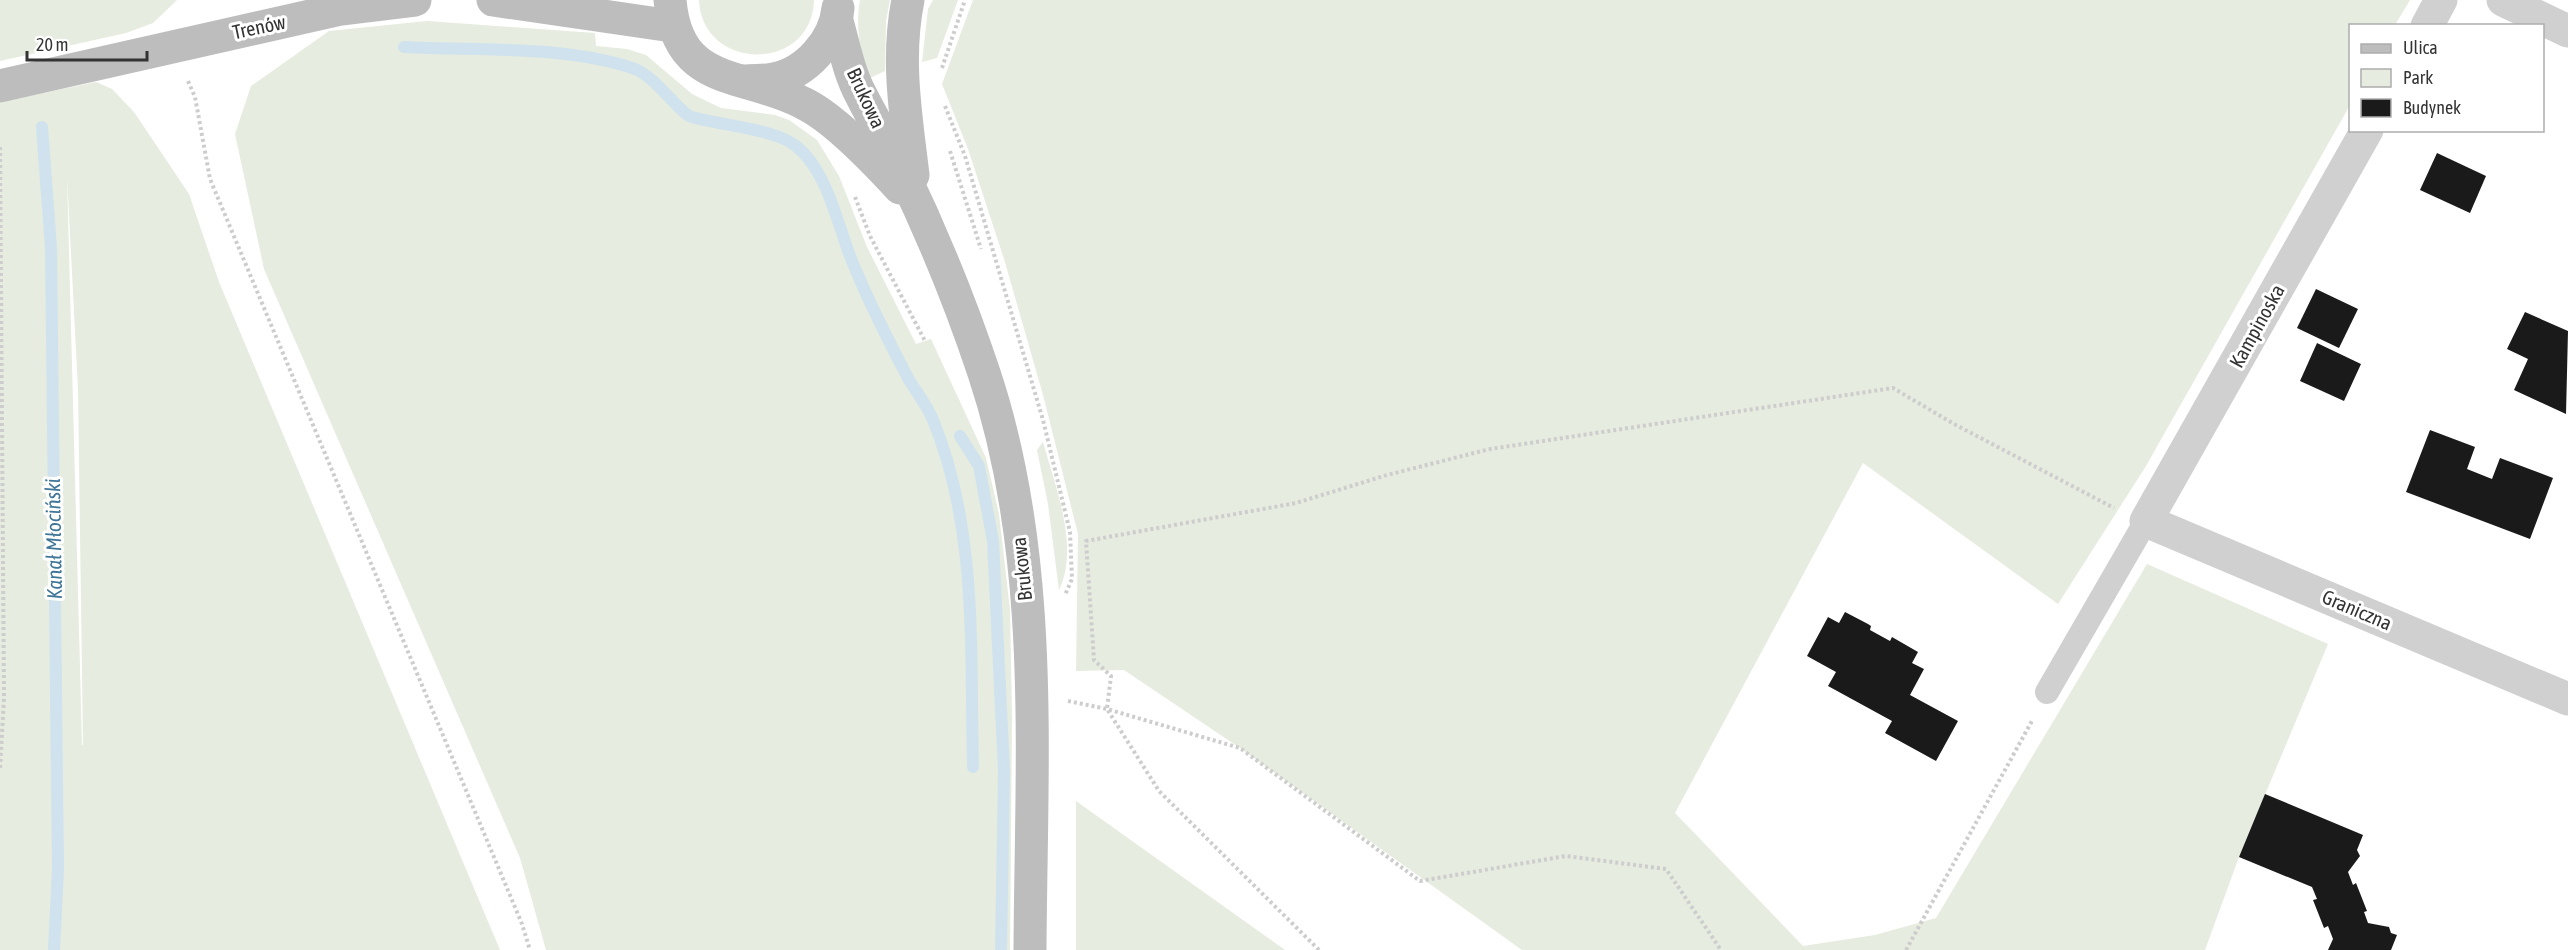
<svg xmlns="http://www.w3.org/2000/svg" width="2568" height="950" font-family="'Asap Condensed',sans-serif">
<rect width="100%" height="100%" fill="#fff"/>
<g fill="#e6ecdf" fill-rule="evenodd">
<polygon points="0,0 177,0 153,23 126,33 0,61"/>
<path d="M699,0h115c-2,73 -112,72 -115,0z"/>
<path d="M860,0h30l-4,21 -1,50 -15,7c-10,-26 -15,-50 -10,-78z"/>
<polygon points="933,0 958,0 937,58 922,62 928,9"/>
<polygon points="973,0 2410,0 2395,25 2350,26 2350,105 2146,466 2058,604 1863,463 1675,813 1803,946 1875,935 1936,918 2147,564 2328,644 2239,857 2205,950 1522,950 1240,748 1124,670 1076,671 1078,534 1043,395 1004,259 968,149 942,84"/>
<polygon points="427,21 595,33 596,46 627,49 646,55 692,94 721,108 775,115 789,120 817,140 839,176 867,247 916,344 931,339 986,458 999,514 1010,610 1012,715 1010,950 546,950 520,858 264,269 235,134 251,86 329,31"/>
<path d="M96,82l16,7 22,23 55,82 30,88 281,668h-500v-848zM67,176l11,213 5,356h-1z"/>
<path d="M1043,442c12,44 37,105 16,148l-11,-86 -11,-54z"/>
<polygon points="1076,801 1285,950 1076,950"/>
</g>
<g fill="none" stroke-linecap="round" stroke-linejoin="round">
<g stroke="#cfe2ee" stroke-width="12">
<path d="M404,47c74,4 161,-2 231,22 21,8 45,45 57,48 27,8 83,12 104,29 33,26 42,83 58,120 16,38 35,76 54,112 8,14 19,27 25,42 45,109 37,232 40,347"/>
<polyline points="42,127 51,248 58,869 54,950"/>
<polyline points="960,436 979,466 993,541 1004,771 1001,950"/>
</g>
</g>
<g fill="#1a1a1a">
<polygon points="2437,153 2486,176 2470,213 2420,190"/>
<polygon points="2316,289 2358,309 2339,348 2297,328"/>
<polygon points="2525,312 2568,331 2566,414 2514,390 2528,359 2507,349"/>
<polygon points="2317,343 2361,364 2344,401 2300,381"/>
<polygon points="2430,430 2475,447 2467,469 2492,479 2500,458 2553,478 2530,539 2406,492"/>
<polygon points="1845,612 1868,624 1871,626 1870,630 1890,641 1892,637 1918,652 1912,663 1924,669 1910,695 1958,721 1936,761 1885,733 1892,721 1828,686 1836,672 1807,656 1828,617 1839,623"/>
<polygon points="2265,794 2363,835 2357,850 2360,856 2348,872 2353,885 2356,883 2367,911 2364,912 2368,923 2389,927 2391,933 2397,935 2391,950 2328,950 2333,939 2328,926 2324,928 2313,900 2317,899 2312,887 2239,857"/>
</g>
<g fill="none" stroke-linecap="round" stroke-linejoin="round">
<g stroke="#cdcdcd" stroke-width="4" stroke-dasharray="3 3" stroke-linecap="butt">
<polyline points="942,68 965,0"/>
<polyline points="188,81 195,97 210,179 522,924 530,950"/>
<polyline points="945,106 965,156 1043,420 1070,532 1072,579 1065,595"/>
<polyline points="0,147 4,698 0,770"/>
<polyline points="950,151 981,249"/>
<polyline points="855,197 870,236 925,341"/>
<polyline points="1068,701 1107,709 1240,748 1420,881 1566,856 1666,869 1721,950"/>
<polyline points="1319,950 1159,791 1107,709 1111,676 1094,660 1086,541 1296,503 1387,475 1490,449 1893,388 1954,424 2114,508"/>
<polyline points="1906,950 2033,719"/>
</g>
<polyline stroke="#d0d0d0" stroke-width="24" points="2047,692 2146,521"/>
<g stroke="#d0d0d0" stroke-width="33">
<polyline points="2503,0 2568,31"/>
<polyline points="2427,26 2441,0"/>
<polyline points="2367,130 2146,521 2568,699"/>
</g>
<g stroke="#bdbdbd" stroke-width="33">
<polyline points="493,0 672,26"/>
<path d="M670,0c7,88 74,72 133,103 30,14 74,60 97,85"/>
<path d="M908,0c-12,59 -2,116 5,175"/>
<path d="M837,21c7,25 12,52 24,74 12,24 27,48 39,72 32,66 61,137 84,206 62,185 47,385 46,577"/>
<path d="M745,81c9,-1 19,0 28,-2 33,-5 62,-39 65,-71"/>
<polyline points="0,86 341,9 415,0"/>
</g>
</g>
<g text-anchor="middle" stroke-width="6" stroke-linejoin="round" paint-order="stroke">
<g font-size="20" fill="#333" stroke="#fff">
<text transform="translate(259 27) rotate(-12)" y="7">Trenów</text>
<text transform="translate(866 98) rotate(65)" y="7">Brukowa</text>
<text transform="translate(2257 326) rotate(-61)" y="7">Kampinoska</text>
<text transform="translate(1022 569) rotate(-96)" y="7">Brukowa</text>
<text transform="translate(2357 610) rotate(23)" y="7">Graniczna</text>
</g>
<g font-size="21" font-style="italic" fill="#3f7597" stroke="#fff">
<text transform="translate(54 539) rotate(-91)" y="7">Kanał Młociński</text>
</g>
</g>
<rect x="2349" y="24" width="195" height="108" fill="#ffffff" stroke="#adadad" stroke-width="1.5"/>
<rect x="2361" y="44" width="30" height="9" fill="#bdbdbd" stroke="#adadad" stroke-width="1.5"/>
<text x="2403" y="54" font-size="18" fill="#333333">Ulica</text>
<rect x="2361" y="69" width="30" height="18" fill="#e6ecdf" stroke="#adadad" stroke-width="1.5"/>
<text x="2403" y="84" font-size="18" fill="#333333">Park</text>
<rect x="2361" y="99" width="30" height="18" fill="#1a1a1a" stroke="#adadad" stroke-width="1.5"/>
<text x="2403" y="114" font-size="18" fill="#333333">Budynek</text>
<path d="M27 51v9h120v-9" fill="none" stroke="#333333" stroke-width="3"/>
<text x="36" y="51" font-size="18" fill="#333333" stroke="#ffffff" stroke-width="4.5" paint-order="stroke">20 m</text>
</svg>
